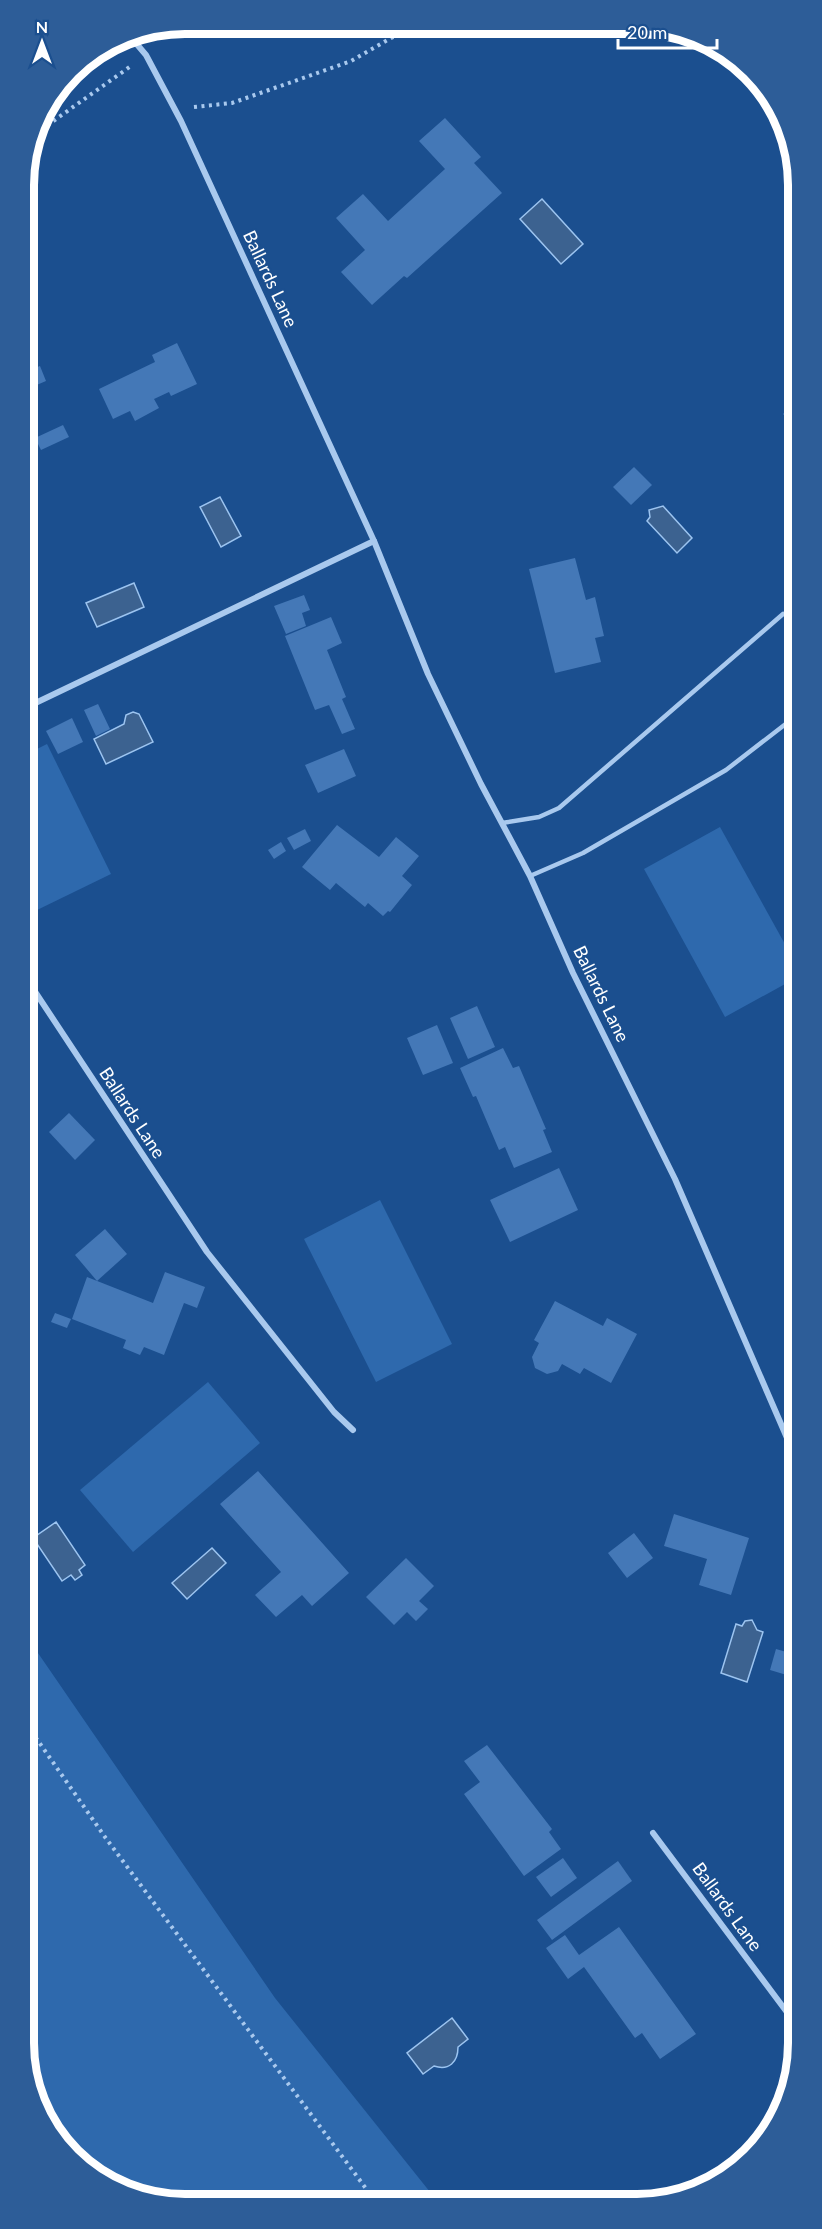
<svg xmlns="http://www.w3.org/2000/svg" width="822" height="2229" font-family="Lato,sans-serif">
<rect width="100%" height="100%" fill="#1b4f8f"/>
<g fill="#2e69ad">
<polygon points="47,744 111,874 35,911 25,890 25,755"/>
<polygon points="720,827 796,964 796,978 725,1017 644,869"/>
<polygon points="380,1200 452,1344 376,1382 304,1239"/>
<polygon points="208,1382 260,1443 133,1552 80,1490"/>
<polygon points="27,1637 275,1998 438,2202 154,2202 71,2158 27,2076"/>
</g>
<g fill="#3c6290" stroke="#9cc4f0" stroke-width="1.5">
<polygon points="542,199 583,244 561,264 520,219"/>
<polygon points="220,497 241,536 221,547 200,507"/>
<polygon points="663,506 692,538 677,553 647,521 650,517 649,510"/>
<polygon points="134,583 144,607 97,627 86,603"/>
<polygon points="133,712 139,714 153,742 106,764 94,739 124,724 126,715"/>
<polygon points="56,1522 85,1565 79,1570 82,1575 75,1580 71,1575 62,1581 33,1538"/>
<polygon points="212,1548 226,1563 187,1599 172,1583"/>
<polygon points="752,1620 757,1630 763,1632 747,1682 721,1673 736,1624 742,1626 745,1621"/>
<path d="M452,2018l16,21 -10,8c0,15 -9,24 -24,19l-11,8 -16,-21z"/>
</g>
<g fill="#4478b7">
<polygon points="445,118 481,157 474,163 502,193 407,278 404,276 372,305 341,272 365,250 336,218 363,194 388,221 445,169 419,141"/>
<polygon points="177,343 197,384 171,396 169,392 154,399 159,408 135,421 130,411 113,419 99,389 155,362 152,355"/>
<polygon points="40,366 46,381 25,390 25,372"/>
<polygon points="795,402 795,428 783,414"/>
<polygon points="63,425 69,437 41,450 35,438"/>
<polygon points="634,467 652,485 631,505 613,487"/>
<polygon points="575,558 586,600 595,597 604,636 595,638 601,662 555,673 529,569"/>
<polygon points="304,595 310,610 302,613 306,626 286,634 274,606"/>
<polygon points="331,617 342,643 327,650 346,697 342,699 355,729 342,734 329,705 315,710 285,636"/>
<polygon points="98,704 110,729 96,736 84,710"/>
<polygon points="72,718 83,742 58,754 46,731"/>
<polygon points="344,749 356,776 318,793 305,765"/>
<polygon points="337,825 379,857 396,837 419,856 402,876 412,885 390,912 388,911 383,916 368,903 365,907 336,883 330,890 302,867"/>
<polygon points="305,829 311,841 294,850 287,838"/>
<polygon points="281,842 286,851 274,859 268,850"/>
<polygon points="477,1006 495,1047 468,1059 450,1018"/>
<polygon points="437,1025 453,1063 423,1075 407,1038"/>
<polygon points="503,1048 513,1068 519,1066 546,1129 543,1130 552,1152 514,1168 505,1147 499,1150 476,1096 473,1097 460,1068"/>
<polygon points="26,1084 35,1093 26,1103"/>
<polygon points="69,1113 95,1140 75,1160 49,1132"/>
<polygon points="559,1168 578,1210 510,1242 490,1200"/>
<polygon points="105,1229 127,1254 97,1281 75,1255"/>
<polygon points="165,1272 205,1287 197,1308 184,1303 164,1355 144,1347 140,1355 123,1348 126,1340 72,1319 87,1277 153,1303"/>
<polygon points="555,1301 603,1326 607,1318 637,1334 611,1383 584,1368 580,1374 562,1364 558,1371 547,1374 535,1368 532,1357 539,1343 534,1340"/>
<polygon points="55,1313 71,1319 67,1328 51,1322"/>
<polygon points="258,1471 349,1573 312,1606 302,1595 276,1617 255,1595 281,1572 220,1504"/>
<polygon points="674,1514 749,1538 731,1595 699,1585 707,1559 664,1546"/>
<polygon points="634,1533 653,1558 627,1578 608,1553"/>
<polygon points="406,1558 434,1586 419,1601 428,1609 416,1621 407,1612 394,1625 366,1597"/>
<polygon points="776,1649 797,1655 790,1676 770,1670"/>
<polygon points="487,1745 552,1829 549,1832 561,1849 524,1876 464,1794 480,1782 464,1761"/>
<polygon points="563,1858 577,1878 551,1897 536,1877"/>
<polygon points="618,1861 632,1881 552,1940 537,1920"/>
<polygon points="619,1927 696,2034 660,2059 642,2033 635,2038 584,1967 568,1979 546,1948 565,1935 579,1955"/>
</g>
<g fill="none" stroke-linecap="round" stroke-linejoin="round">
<g stroke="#a9c9ee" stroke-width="4" stroke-dasharray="3 4.5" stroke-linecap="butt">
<polyline points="194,107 232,103 351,61 414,25"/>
<polyline points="35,134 131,66"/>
<polyline points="27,1725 105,1837 376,2202"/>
</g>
<g stroke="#a9c9ee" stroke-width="4.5">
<polyline points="502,823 539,817 559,808 783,614"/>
<polyline points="530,876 583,853 726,770 796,716"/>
</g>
<g stroke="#a9c9ee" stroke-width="6">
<polyline points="129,35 146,55 181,121 374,541 428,674 481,784 530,876 573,973 675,1179 797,1461"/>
<polyline points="25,708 374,541"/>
<polyline points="26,978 207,1252 334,1412 353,1430"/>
<polyline points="653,1833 798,2027"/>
</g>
</g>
<g text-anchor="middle" stroke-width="4.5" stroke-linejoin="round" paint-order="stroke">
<g font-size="18" fill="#fff" stroke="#1b4f8f">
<text transform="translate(270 279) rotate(65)" y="6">Ballards Lane</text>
<text transform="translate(601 994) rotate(64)" y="6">Ballards Lane</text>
<text transform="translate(132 1113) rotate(57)" y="6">Ballards Lane</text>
<text transform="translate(727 1907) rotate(54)" y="6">Ballards Lane</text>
</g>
</g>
<path d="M0 0H822V2229H0ZM185 34H637A151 151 0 0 1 788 185V2043A151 151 0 0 1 637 2194H185A151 151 0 0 1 34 2043V185A151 151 0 0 1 185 34Z" fill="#2d5d98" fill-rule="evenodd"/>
<path fill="none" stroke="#fff" stroke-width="8" d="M185 34H637A151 151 0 0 1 788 185V2043A151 151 0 0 1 637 2194H185A151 151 0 0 1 34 2043V185A151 151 0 0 1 185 34Z"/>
<g transform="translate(42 42)" stroke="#1b4f8f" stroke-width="4.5" paint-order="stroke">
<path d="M0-4.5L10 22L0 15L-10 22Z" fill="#ffffff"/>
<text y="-9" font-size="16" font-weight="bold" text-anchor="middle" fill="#ffffff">N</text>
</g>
<path d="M618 39v9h99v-9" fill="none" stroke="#ffffff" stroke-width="3"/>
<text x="627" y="39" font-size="18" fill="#ffffff" stroke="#1b4f8f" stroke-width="4.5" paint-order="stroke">20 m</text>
</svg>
